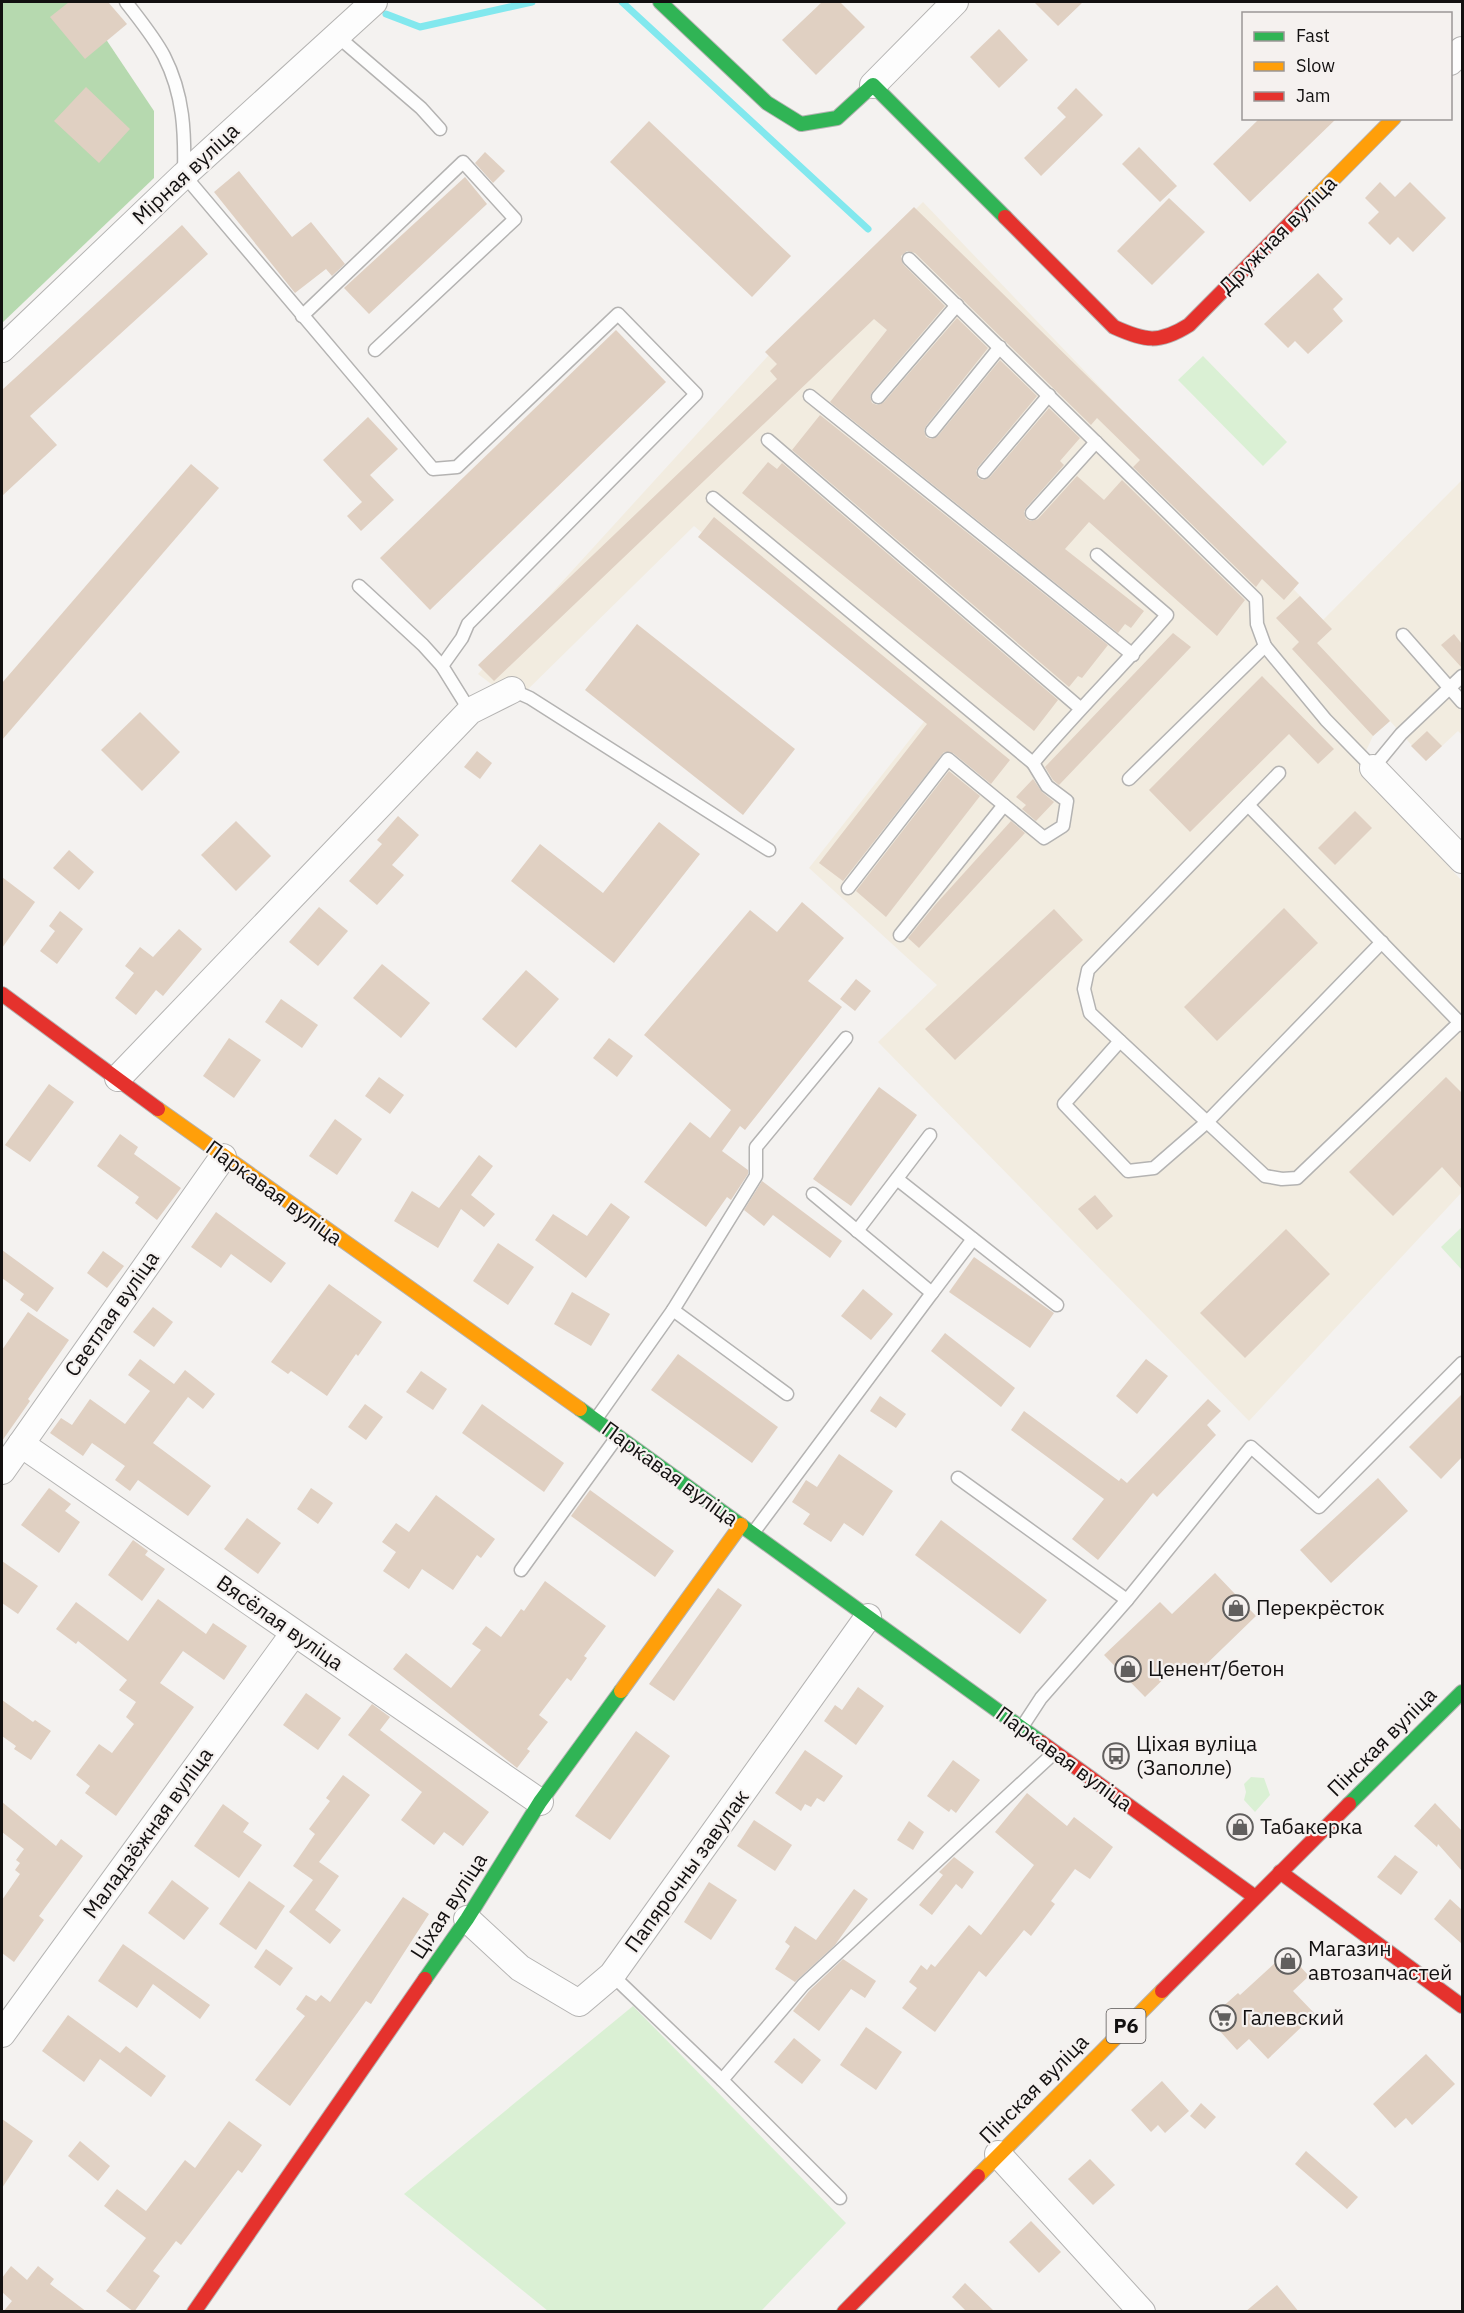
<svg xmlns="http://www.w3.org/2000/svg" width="1464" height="2313" font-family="'IBM Plex Sans',sans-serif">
<rect width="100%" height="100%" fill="#f4f2f0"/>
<polygon fill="#f2ece0" points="923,202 1323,620 1462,480 1462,735 1458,731 1426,761 1390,721 1373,736 1358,768 1462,881 1462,1192 1249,1421 878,1042 937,985 809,868 926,719 694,526 515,702 478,674 767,357"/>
<g fill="#daf0d4">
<polygon points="1203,356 1287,442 1263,466 1178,380"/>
<polygon points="1462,1227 1462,1270 1441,1247"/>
<polygon points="1251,1777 1264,1778 1270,1795 1255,1812 1244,1800 1246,1792 1244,1784"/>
<polygon points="633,2006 846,2223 761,2311 548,2311 404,2194"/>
</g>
<polygon fill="#b6d9af" points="2,2 81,2 154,111 154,178 2,323"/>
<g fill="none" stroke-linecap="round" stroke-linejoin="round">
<g stroke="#82e8ee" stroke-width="7">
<polyline points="622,2 868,229"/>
<polyline points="386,14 420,27 532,2"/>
</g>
</g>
<g fill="#e0d0c2">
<polygon points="69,2 108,2 127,24 85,59 50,17"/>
<polygon points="822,2 840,2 865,27 816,75 782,40"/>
<polygon points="1034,2 1083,2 1058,26"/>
<polygon points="999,29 1028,60 999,88 970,57"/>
<polygon points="86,87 130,129 99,163 54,121"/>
<polygon points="1076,88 1103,115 1041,176 1024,158 1066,117 1057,108"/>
<polygon points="1260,118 1337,118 1250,202 1213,164"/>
<polygon points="649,121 791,256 752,297 610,162"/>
<polygon points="1139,147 1177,186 1160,202 1122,164"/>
<polygon points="485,152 505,171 493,183 475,163"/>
<polygon points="239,171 292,237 311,222 345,264 332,276 326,269 295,293 214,192"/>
<polygon points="465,177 487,204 369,314 344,288"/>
<polygon points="1380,182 1395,197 1410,182 1446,218 1413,252 1398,237 1390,245 1368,223 1379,212 1365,198"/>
<polygon points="1169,198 1205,232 1152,285 1117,251"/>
<polygon points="914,207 1299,583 1284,600 1262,579 1256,587 1133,467 1140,460 1097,418 1091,425 915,253 907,251 901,256 903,264 945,306 872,392 870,396 872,403 877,405 884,402 957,318 988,348 926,426 924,430 926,437 931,439 938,436 1000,360 1037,396 978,467 976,471 978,478 983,480 990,477 1049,408 1080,438 1060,461 1064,465 1026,508 1024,512 1026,519 1031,521 1038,519 1077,476 1104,500 1122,480 1245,600 1217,636 1089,522 1065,549 1144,611 1131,628 1125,624 1118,633 830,402 887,330 874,319 494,681 478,665 777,379 770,371 777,364 765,352"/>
<polygon points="182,225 208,254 30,416 57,445 2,496 2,390"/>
<polygon points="1318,273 1343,299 1333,309 1343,321 1308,354 1295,341 1288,348 1264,324"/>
<polygon points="616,330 666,382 430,610 380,558"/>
<polygon points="820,415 1108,645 1082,678 1078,676 1069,687 792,450"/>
<polygon points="368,417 398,449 370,475 394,500 361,531 347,516 362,502 323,460"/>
<polygon points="768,462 777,469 782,463 1058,700 1034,731 742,493"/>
<polygon points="191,464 219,488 2,740 2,683"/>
<polygon points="714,517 1010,760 991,784 953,753 944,752 843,881 819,863 927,724 698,537"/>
<polygon points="1300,596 1332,629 1317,643 1390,721 1373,736 1292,649 1299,642 1276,618"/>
<polygon points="637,624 795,749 743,815 585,690"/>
<polygon points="1173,633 1191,647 1059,785 1053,780 1045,767"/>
<polygon points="1454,634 1462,644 1462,668 1441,645"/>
<polygon points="1262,676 1334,749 1318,764 1289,734 1190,832 1149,790"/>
<polygon points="140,712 180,752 142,791 101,750"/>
<polygon points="1427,731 1442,746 1426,761 1411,746"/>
<polygon points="477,751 492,763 480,779 464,767"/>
<polygon points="949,771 980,796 886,917 856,891"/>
<polygon points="1033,779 1042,792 1054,802 1036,821 1022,809 1026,805 1016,797"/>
<polygon points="1355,811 1372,828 1335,865 1318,848"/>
<polygon points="398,816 419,835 392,865 404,875 377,905 349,881 382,844 377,840"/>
<polygon points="236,821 271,856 236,891 201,855"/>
<polygon points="1011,821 1025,833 919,948 908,938 935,905"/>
<polygon points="659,822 700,854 614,963 511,881 540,844 603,893"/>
<polygon points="69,850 94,872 79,890 53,868"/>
<polygon points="2,877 35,902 2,948"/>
<polygon points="802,902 844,938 808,981 842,1007 745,1130 740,1126 722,1151 748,1170 748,1174 731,1200 727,1197 706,1227 644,1182 690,1122 710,1138 731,1110 644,1035 750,910 777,932"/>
<polygon points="319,907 348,931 318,966 289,942"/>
<polygon points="1284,908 1318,943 1217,1041 1184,1007"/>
<polygon points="1054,909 1083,940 955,1060 925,1029"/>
<polygon points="60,911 83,929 57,964 40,951 55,931 49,926"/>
<polygon points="179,929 202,949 163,996 156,990 136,1015 115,998 134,973 125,966 140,947 153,957"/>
<polygon points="382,964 430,1003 401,1038 353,998"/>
<polygon points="526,970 559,999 516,1048 482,1019"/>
<polygon points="856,979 871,991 855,1011 840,999"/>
<polygon points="281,999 318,1025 302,1048 265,1022"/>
<polygon points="229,1038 261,1060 234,1098 203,1076"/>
<polygon points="609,1038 633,1056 617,1077 593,1058"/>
<polygon points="379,1077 404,1095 390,1114 365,1096"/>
<polygon points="1446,1077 1462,1093 1462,1189 1442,1167 1393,1216 1349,1172"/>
<polygon points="49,1084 74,1102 30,1162 5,1145"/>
<polygon points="879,1087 917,1115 851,1206 813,1179"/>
<polygon points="335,1119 362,1139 337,1175 309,1156"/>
<polygon points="120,1134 138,1147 134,1154 181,1188 157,1220 135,1203 139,1197 97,1166"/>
<polygon points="479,1155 493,1166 471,1195 495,1214 484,1227 461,1209 438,1248 394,1221 412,1191 439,1208"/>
<polygon points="762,1181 842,1241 830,1258 773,1215 764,1226 744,1210"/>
<polygon points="1095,1195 1113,1216 1097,1230 1078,1209"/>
<polygon points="611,1203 630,1217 586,1278 535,1240 553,1214 587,1236"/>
<polygon points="216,1212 286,1263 271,1283 231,1254 221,1268 191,1247"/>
<polygon points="1286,1229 1330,1274 1245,1358 1200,1313"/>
<polygon points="498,1243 534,1267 508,1305 473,1281"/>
<polygon points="2,1250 54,1288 37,1312 20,1300 24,1294 2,1278"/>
<polygon points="103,1251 124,1266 107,1288 87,1273"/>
<polygon points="974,1257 1054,1313 1030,1348 949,1292"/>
<polygon points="329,1284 382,1322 358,1356 356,1354 327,1396 291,1371 288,1374 271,1362"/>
<polygon points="863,1289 893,1314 871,1340 841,1316"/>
<polygon points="572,1292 610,1314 591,1346 554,1324"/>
<polygon points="153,1307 173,1322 154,1347 133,1332"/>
<polygon points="28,1312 69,1340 28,1399 30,1401 2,1441 2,1350"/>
<polygon points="945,1333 1015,1388 1001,1407 931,1351"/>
<polygon points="678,1354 778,1427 752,1463 651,1390"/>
<polygon points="140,1359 174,1384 185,1370 215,1394 203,1409 188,1397 153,1443 211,1486 188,1516 138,1480 130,1491 115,1480 125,1466 92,1443 83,1456 50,1433 61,1418 72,1425 90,1399 125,1424 150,1391 128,1375"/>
<polygon points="1146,1359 1168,1376 1137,1414 1116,1396"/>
<polygon points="421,1371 447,1389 433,1410 406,1392"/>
<polygon points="1462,1394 1462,1457 1441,1479 1409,1447"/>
<polygon points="880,1396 906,1414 896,1428 870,1411"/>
<polygon points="1208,1399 1221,1411 1207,1425 1216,1435 1157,1497 1153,1493 1098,1560 1072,1539 1104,1499 1011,1430 1024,1411 1119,1481 1121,1478 1127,1483"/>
<polygon points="365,1404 383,1417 366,1440 348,1427"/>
<polygon points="482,1404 564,1463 544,1492 462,1433"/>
<polygon points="839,1454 893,1491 863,1536 844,1523 831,1542 803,1524 810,1514 792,1502 806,1480 817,1487"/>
<polygon points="1378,1478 1408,1511 1331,1583 1300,1550"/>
<polygon points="49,1488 71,1504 65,1511 80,1522 59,1553 21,1525"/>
<polygon points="311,1488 333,1503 318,1524 297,1509"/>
<polygon points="590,1490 674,1551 655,1577 571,1516"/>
<polygon points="436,1495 495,1539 481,1558 477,1555 453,1590 422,1569 409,1589 383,1571 396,1552 382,1542 396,1523 409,1532"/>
<polygon points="247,1518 281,1543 258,1574 224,1549"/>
<polygon points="941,1520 1047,1600 1020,1634 915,1555"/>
<polygon points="133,1540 148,1551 145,1555 165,1569 142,1601 108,1575"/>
<polygon points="2,1561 38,1586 18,1614 2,1603"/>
<polygon points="1215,1573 1256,1616 1192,1678 1179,1664 1145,1697 1104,1655 1160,1602 1172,1614"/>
<polygon points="545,1581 606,1626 584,1656 587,1658 571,1681 567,1678 539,1715 548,1722 527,1749 530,1751 517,1768 393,1669 406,1653 451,1688 481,1650 472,1644 486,1626 501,1637 521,1609 524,1611"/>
<polygon points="718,1588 742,1605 674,1701 649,1684"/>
<polygon points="158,1599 206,1634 213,1623 247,1646 224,1680 183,1651 160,1683 194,1707 116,1816 85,1793 90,1786 76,1775 99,1744 112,1753 134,1724 126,1717 136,1702 119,1690 127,1680 78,1641 76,1644 56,1629 76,1602 128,1641"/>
<polygon points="858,1687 884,1706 856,1745 824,1721 835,1705 842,1710"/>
<polygon points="306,1693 341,1718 318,1750 283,1725"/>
<polygon points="2,1700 33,1722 35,1720 51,1731 31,1760 14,1749 16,1746 2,1736"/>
<polygon points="372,1704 390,1717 380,1730 489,1812 463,1846 444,1832 434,1845 401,1820 422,1792 348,1735"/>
<polygon points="636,1731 670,1756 610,1840 575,1816"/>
<polygon points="805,1750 843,1776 824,1802 817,1798 811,1807 805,1804 801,1811 775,1793"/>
<polygon points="953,1760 980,1780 956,1813 951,1809 949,1812 927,1796"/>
<polygon points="343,1775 370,1795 319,1862 339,1876 315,1910 341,1930 330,1944 289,1912 313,1880 293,1866 315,1834 309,1829 330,1801 326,1798"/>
<polygon points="1027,1793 1067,1826 1074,1817 1113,1847 1090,1879 1075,1869 1051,1901 1055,1904 1031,1936 1024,1930 986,1977 979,1971 935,2032 902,2008 917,1988 909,1982 921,1965 927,1970 931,1964 935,1967 969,1925 981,1935 1034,1865 995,1832"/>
<polygon points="2,1802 56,1846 61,1839 83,1856 39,1916 44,1920 14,1962 2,1953 2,1900 20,1874 15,1870 20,1863 16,1860 24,1849 2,1832"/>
<polygon points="1435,1803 1462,1831 1462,1871 1438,1844 1437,1847 1414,1826"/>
<polygon points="223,1804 249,1823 243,1832 262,1845 239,1878 194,1846"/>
<polygon points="754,1820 792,1845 775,1871 737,1846"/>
<polygon points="909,1821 924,1832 913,1850 897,1840"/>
<polygon points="1395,1855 1418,1872 1401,1895 1377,1877"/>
<polygon points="954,1857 974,1872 962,1889 956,1884 932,1915 919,1905 943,1875 939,1872"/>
<polygon points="172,1880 209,1908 184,1940 148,1913"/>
<polygon points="249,1881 285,1906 256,1950 219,1924"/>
<polygon points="709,1882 737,1900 711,1940 684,1922"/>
<polygon points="854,1889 868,1899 835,1945 795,1982 775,1969 790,1946 785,1942 795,1926 816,1940"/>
<polygon points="403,1897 429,1914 371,2004 366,2001 290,2106 255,2080 305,2016 296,2009 306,1995 316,2001 321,1995 330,2002"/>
<polygon points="1450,1899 1462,1910 1462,1944 1434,1919"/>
<polygon points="123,1944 210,2005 200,2019 153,1984 137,2008 98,1981"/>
<polygon points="266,1949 293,1968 280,1986 254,1967"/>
<polygon points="1287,1952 1309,1976 1293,1991 1315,2014 1268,2059 1249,2039 1237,2050 1209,2019 1238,1993 1240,1995"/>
<polygon points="843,1959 876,1981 865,1998 851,1989 819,2031 793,2011 809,1991"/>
<polygon points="68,2015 120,2053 126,2046 166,2076 151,2097 100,2059 84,2082 42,2051"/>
<polygon points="866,2027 902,2052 876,2090 840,2065"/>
<polygon points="794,2038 821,2060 802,2084 774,2062"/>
<polygon points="1426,2054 1455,2084 1412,2125 1406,2118 1395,2128 1373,2104"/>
<polygon points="1162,2081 1189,2111 1165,2133 1158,2125 1151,2132 1131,2110"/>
<polygon points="1201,2103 1216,2117 1205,2129 1190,2116"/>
<polygon points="2,2119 33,2141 2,2188"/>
<polygon points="229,2121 262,2145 242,2173 238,2170 181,2245 176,2241 153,2271 160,2276 134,2312 106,2291 146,2238 104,2206 117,2189 146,2211 185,2160 195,2168"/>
<polygon points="80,2141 110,2166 98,2181 68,2156"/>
<polygon points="1306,2151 1358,2197 1347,2209 1295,2164"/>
<polygon points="1090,2159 1115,2185 1093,2205 1068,2179"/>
<polygon points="1031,2221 1061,2252 1039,2273 1009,2242"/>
<polygon points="11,2266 27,2280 38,2266 54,2279 50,2284 87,2312 3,2312 12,2301 2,2292 2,2278"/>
<polygon points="965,2283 995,2312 967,2312 952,2297"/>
<polygon points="1277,2285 1299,2312 1245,2312"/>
</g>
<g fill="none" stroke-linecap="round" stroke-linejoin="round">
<g stroke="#b4b3b2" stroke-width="15">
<g id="lane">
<path d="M126,2c13,17 28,35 38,54 20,39 21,77 20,119l249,294 24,-2 161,-153 78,80 -228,230 -6,14 -20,28"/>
<polyline points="336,35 421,108 440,129"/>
<polyline points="909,259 1256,599 1257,624 1265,646 1326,720 1373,768 1401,734 1462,676"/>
<polyline points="302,316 463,162 515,219 375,350"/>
<polyline points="810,396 1133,655"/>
<polyline points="878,397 957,305"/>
<polyline points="932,431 1000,347"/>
<polyline points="768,440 1080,708"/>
<polyline points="984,472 1049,395"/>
<path d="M713,498l320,265c43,-51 91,-98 134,-148l-70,-60"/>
<polyline points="1032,513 1096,442"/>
<polyline points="359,586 423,645 442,666 470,711"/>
<polyline points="1403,635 1462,702"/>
<polyline points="512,690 530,698 769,850"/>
<polyline points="1279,773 1088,970 1084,989 1090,1013 1265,1176 1282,1179 1297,1178 1460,1022"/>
<polyline points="1129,779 1265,646"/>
<polyline points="1248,805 1462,1025"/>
<polyline points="848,888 948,759 1044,838 1063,826 1067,801 1047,786 1033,763"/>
<polyline points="900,935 1004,805"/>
<polyline points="1120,1041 1064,1104 1128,1171 1154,1168 1207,1122 1382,942"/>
<polyline points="897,1179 1057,1305"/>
<polyline points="857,1231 930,1135"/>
<polyline points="932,1293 973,1239"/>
<polyline points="673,1310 787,1394"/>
<polyline points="596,1419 673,1310 756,1176 756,1147 846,1038"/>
<polyline points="958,1478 1127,1600"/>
<polyline points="753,1533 932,1293 813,1194"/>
<polyline points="521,1570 617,1437"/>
<polyline points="1022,1727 1041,1698 1127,1600 1251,1447 1319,1507 1462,1363"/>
<polyline points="612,1975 722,2080 840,2198"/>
<polyline points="722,2080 803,1985 1054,1753"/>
</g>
</g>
<g stroke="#b4b3b2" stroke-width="28">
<g id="street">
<polyline points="1450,62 1462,50"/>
<polyline points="873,85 955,2"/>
<polyline points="2,349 184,175 374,2"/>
<polyline points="1373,768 1462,860"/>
<polyline points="118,1078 470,711 512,690"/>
<polyline points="21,1444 540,1802"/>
<polyline points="2,1471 223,1157"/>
<polyline points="467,1919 520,1968 579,2003 612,1975 868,1617"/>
<polyline points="2,2034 294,1633"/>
<polyline points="998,2154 1142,2312"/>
</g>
</g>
<g stroke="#b4b3b2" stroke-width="16">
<g id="fast">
<polyline points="660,2 767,103 801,124 837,118 873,85 1005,217"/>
<polyline points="580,1409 1041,1742"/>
<polyline points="1349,1804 1462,1692"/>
<polyline points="425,1979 467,1919 540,1802 621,1691"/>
</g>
</g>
<g stroke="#b4b3b2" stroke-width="16">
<g id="slow">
<polyline points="1307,206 1394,118"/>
<polyline points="158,1109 580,1409"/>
<polyline points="621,1691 741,1525"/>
<polyline points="978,2176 1162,1991"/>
</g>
</g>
<g stroke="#b4b3b2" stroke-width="16">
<g id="jam">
<path d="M1005,217l109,110c31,14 45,17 75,-2l118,-119"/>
<polyline points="2,994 158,1109"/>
<polyline points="1041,1742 1255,1897"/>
<polyline points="1280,1872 1462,2006"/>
<polyline points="1162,1991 1349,1804"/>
<polyline points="194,2312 425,1979"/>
<polyline points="844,2312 978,2176"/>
</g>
</g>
<use href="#lane" stroke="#fdfdfd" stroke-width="12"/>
<use href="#street" stroke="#fdfdfd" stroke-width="26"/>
<use href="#fast" stroke="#30b455" stroke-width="14"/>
<use href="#slow" stroke="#ff9f0a" stroke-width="14"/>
<use href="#jam" stroke="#e5322d" stroke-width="14"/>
</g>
<defs>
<g id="shop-ring" transform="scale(1.35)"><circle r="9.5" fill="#f5f1ef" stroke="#615f5e" stroke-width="1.5"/><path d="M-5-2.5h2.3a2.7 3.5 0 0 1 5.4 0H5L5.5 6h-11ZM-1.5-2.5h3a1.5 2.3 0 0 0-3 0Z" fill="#615f5e"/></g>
<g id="bus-ring" transform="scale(1.35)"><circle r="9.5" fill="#f5f1ef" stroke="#615f5e" stroke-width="1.5"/><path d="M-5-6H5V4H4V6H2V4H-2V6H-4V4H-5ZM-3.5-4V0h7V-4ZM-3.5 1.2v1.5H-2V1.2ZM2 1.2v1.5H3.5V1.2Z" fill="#615f5e"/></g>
<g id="supermarket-ring" transform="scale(1.35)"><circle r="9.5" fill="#f5f1ef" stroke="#615f5e" stroke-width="1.5"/><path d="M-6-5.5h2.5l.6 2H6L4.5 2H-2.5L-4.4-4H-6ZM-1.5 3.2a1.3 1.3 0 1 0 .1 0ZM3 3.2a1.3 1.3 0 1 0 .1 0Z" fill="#615f5e"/></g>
</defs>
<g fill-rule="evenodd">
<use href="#shop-ring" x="1236" y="1608"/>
<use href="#shop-ring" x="1128" y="1669"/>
<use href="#bus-ring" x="1116" y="1756"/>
<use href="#shop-ring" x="1240" y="1827"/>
<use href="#shop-ring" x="1288" y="1961"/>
<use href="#supermarket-ring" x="1223" y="2018"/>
</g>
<g text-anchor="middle" stroke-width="4.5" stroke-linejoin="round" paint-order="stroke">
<rect fill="#f5f1ef" stroke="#565453" stroke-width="1.5" x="1106.5" y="2009" width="39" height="34" rx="4.5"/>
<g font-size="20" font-weight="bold" fill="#121010">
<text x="1126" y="2033">Р6</text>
</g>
<g font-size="21" fill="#121010" stroke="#f5f1ef">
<text transform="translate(186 174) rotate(-43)" y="7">Мірная вуліца</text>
<text transform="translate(1278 235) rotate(-45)" y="7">Дружная вуліца</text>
<text transform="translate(274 1193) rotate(36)" y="7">Паркавая вуліца</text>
<text transform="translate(112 1314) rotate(-55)" y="7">Светлая вуліца</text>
<text transform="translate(670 1474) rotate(36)" y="7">Паркавая вуліца</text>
<text transform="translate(280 1623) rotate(35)" y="7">Вясёлая вуліца</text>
<text transform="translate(1382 1742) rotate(-45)" y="7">Пінская вуліца</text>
<text transform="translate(1064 1759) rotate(36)" y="7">Паркавая вуліца</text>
<text transform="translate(148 1833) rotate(-54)" y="7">Маладзёжная вуліца</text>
<text transform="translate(687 1871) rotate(-54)" y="7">Папярочны завулак</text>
<text transform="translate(449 1906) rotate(-57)" y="7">Ціхая вуліца</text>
<text transform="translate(1034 2089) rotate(-45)" y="7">Пінская вуліца</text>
</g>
<g font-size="21" fill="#121010" stroke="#f5f1ef" text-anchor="start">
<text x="1256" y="1615">Перекрёсток</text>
<text x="1148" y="1676">Ценент/бетон</text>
<text x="1136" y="1751">Ціхая вуліца<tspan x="1136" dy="24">(Заполле)</tspan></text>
<text x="1260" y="1834">Табакерка</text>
<text x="1308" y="1956">Магазин<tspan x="1308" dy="24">автозапчастей</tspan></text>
<text x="1242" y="2025">Галевский</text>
</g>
</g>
<rect width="1464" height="2313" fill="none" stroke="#121010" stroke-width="6"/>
<rect x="1242" y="12" width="210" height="108" fill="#f5f1ef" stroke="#9a9796" stroke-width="1.5"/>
<rect x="1254" y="32" width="30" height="9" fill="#30b455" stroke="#9a9796" stroke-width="1.5"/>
<text x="1296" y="42" font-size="18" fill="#121010">Fast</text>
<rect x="1254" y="62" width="30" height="9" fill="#ff9f0a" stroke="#9a9796" stroke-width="1.5"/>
<text x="1296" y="72" font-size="18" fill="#121010">Slow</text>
<rect x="1254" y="92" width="30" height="9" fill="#e5322d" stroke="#9a9796" stroke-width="1.5"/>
<text x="1296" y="102" font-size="18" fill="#121010">Jam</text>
</svg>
